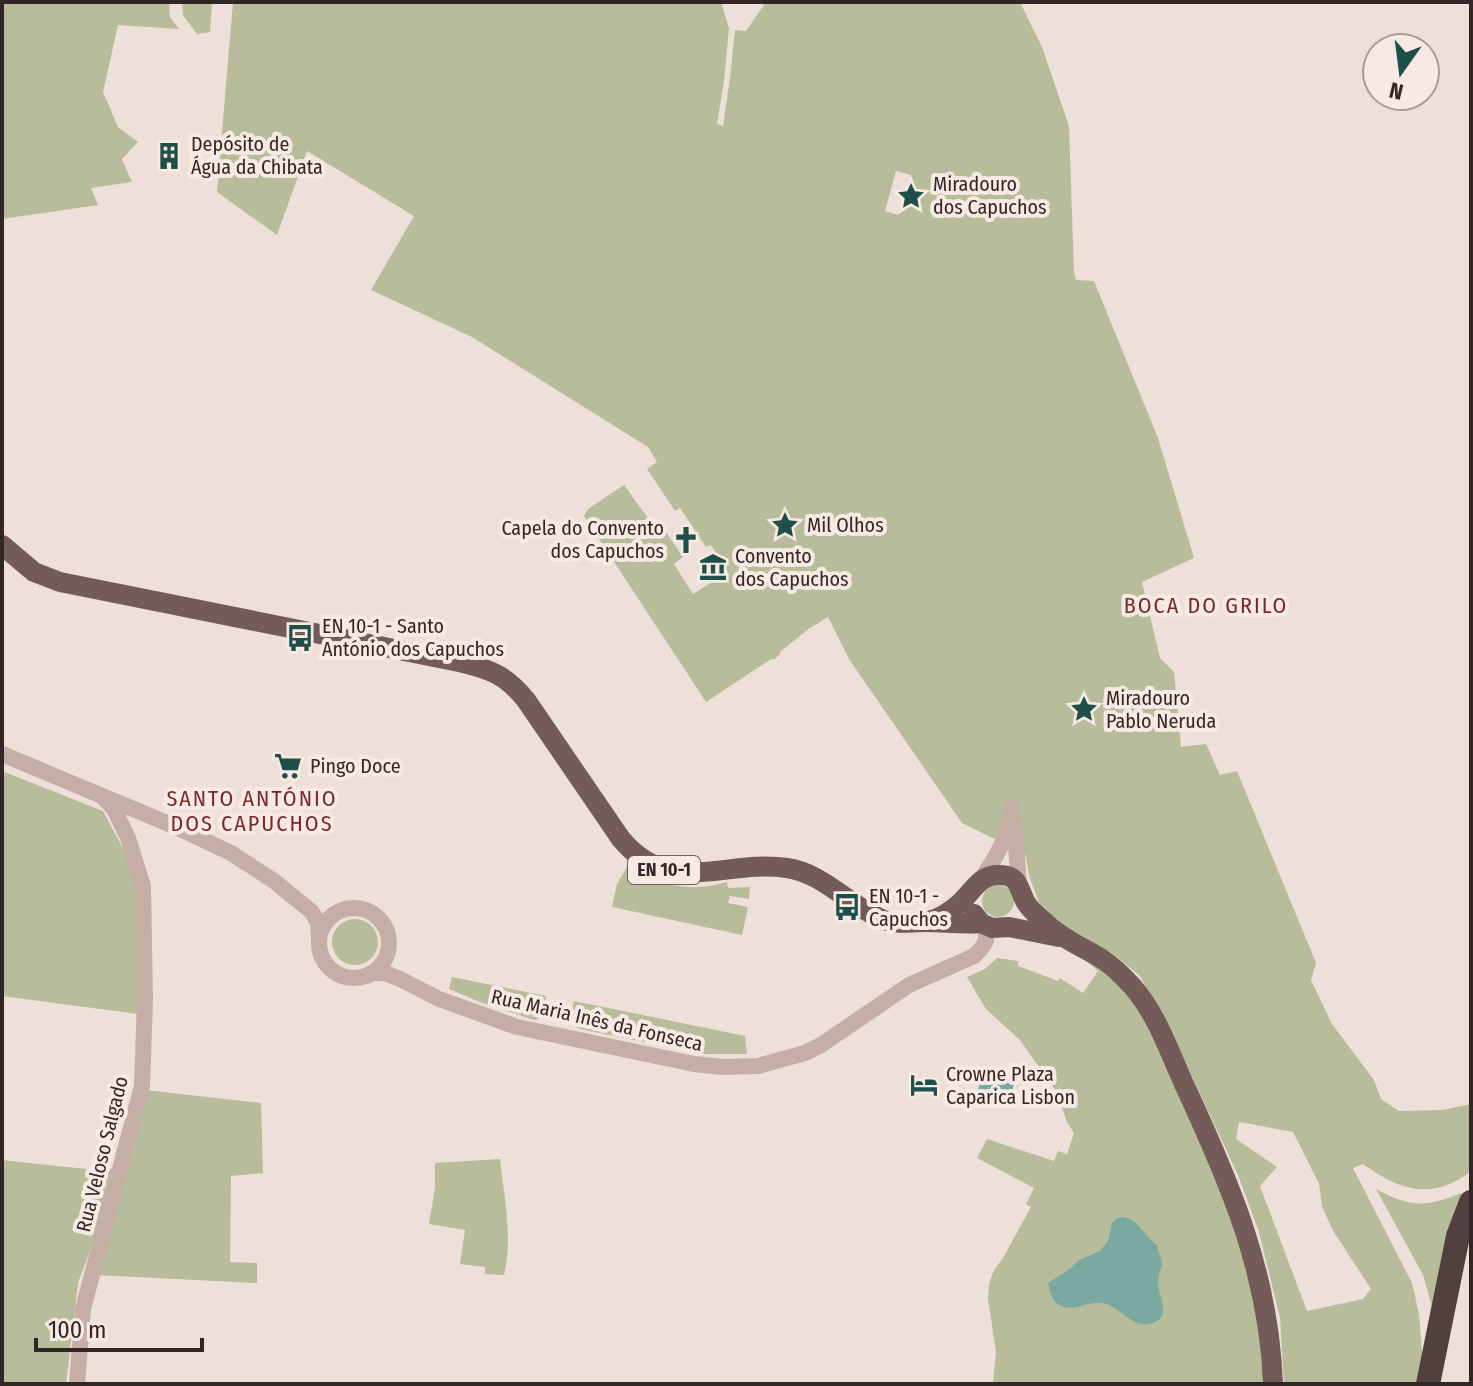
<svg xmlns="http://www.w3.org/2000/svg" width="1473" height="1386" font-family="'Fira Sans Condensed',sans-serif">
<rect width="100%" height="100%" fill="#eee0d8"/>
<g fill="#b7bc9a" fill-rule="evenodd">
<polygon points="2,2 169,2 170,17 179,29 118,25 103,92 118,127 138,142 122,159 132,182 91,188 98,205 2,219"/>
<polygon points="182,2 212,2 210,32 197,34 183,15"/>
<path d="M233,2h488l8,26 -5,53 -7,43 6,2 7,-48 5,-48 11,1 20,-29h254l22,45 27,79 5,146 2,8 18,1 64,157 36,120 -52,24 18,76 14,14 7,75 25,-3 14,31 17,-4 79,192 -5,17 21,44 42,56 7,19 18,12 43,-1 29,-6v67c-38,30 -71,20 -108,-7l-10,4 59,115 7,31 3,39 -6,31h-132l-4,-66 -21,-86 -21,-57 -72,-154 -27,-46 -26,-21 -50,-28 -24,-24 -9,-23 -5,-25 -63,-31 -113,-164 -21,-42 -18,11 -29,23 -1,3 -5,5h-4l-65,43 -122,-186 4,-7 36,-24 34,47 6,-3 19,28 -9,7 19,30 35,-22 -17,-27 -5,2 -26,-39 -5,3 -28,-42 10,-7 -9,-15 -176,-110 -101,-47 43,-74 -107,-65 -30,84 -60,-43zM896,171l15,4c8,21 6,27 -13,40l-13,-4zM1239,1122l54,10 26,52 3,22 10,23 39,60 -8,10 -56,12 -47,-125 17,-19 -41,-28z"/>
<polygon points="2,771 103,811 134,869 140,918 138,1014 2,996"/>
<path d="M627,867c34,18 62,26 100,15l1,6 22,-1 -1,12 -19,-3 -2,7 20,4 -6,28 -130,-28 5,-23z"/>
<circle cx="998" cy="901" r="16"/>
<circle cx="355" cy="942" r="23"/>
<path d="M997,958l21,3v5l40,15 2,-3 23,15 15,-22 -12,-10v-1c19,13 36,26 50,45 18,24 28,54 41,82 43,93 83,193 86,297h-270l3,-32 -8,-53 1,-15 5,-14 9,-12 28,-51 -5,-3 8,-16 -57,-30 10,-19 67,22 4,-10 9,3 7,-21 -7,-11 -11,-31 -36,-51 -34,-31 -19,-32 18,-8z"/>
<path d="M452,977l94,19c-2,9 -1,22 -12,24l-54,-18 -31,-13z"/>
<polygon points="574,1001 745,1036 747,1054 705,1054 580,1029 576,1027 570,1018"/>
<polygon points="145,1090 261,1103 263,1173 231,1176 230,1262 257,1263 257,1283 95,1275 134,1148"/>
<path d="M500,1159c4,38 13,79 4,116l-19,-1v-7l-25,-3 5,-34 -36,-6 6,-36v-25z"/>
<polygon points="2,1160 104,1171 116,1167 107,1205 78,1283 66,1384 2,1384"/>
<path d="M1376,1189c35,19 50,18 86,4l-17,48 -13,66 -9,-32z"/>
</g>
<g fill="#7aa9a1">
<polygon points="983,1075 1014,1085 1009,1100 978,1089"/>
<path d="M1123,1217c17,3 21,20 35,29 -1,8 4,9 4,17 0,6 -4,12 -4,18 -1,13 13,32 -1,40 -20,12 -34,-11 -50,-17 -17,-5 -29,7 -43,3 -11,-3 -14,-14 -16,-24l23,-15 8,-8 21,-9 8,-10 4,-18 5,-5z"/>
</g>
<g fill="none" stroke-linecap="round" stroke-linejoin="round">
<g stroke="#c5aea6" stroke-width="16">
<polyline points="2,754 174,826 231,853 274,881 312,912 318,923 319,940"/>
<polyline points="1014,821 1019,885"/>
<path d="M979,882c18,-25 28,-43 33,-74"/>
<circle cx="354" cy="943" r="35"/>
<polyline points="372,973 385,973 400,979 439,999 517,1027 694,1064 723,1067 758,1066 805,1053 821,1045 909,985 974,956 981,949 986,941 986,926"/>
<polyline points="77,1384 83,1309 142,1086 145,1000 143,886 128,838 114,809 102,796"/>
</g>
<g stroke="#735c58" stroke-width="20">
<path d="M2,545l32,27 26,10 399,80c31,7 47,13 67,38l95,139c49,59 104,20 166,29 37,5 63,39 97,52 14,5 28,2 42,2 19,0 36,3 55,1"/>
<polyline points="974,914 981,923 992,928 1009,927 1059,937"/>
<path d="M929,921c12,-3 22,-10 31,-18 12,-11 20,-28 37,-28 22,-1 21,12 28,26 4,8 14,16 21,22 16,16 37,24 56,36 12,8 22,18 31,28 24,28 36,64 51,97 46,99 85,189 89,300"/>
</g>
<polyline stroke="#52403e" stroke-width="24" points="1428,1384 1458,1236 1471,1202"/>
</g>
<defs>
<g id="building-bare" transform="scale(2.16)"><path d="M-4-6H4V6H1V3H-1V6H-4ZM-2.5-4.3h1.7v1.8h-1.7ZM.8-4.3h1.7v1.8H.8ZM-2.5-1h1.7V.8h-1.7ZM.8-1h1.7V.8H.8Z" fill="#1f4f49" stroke="#f7eae4" stroke-width="2.5" paint-order="stroke"/></g>
<g id="sight-bare" transform="scale(2.16)"><path d="M0-6L1.8-2.2L6-1.7L2.9 1.2L3.7 5.4L0 3.3L-3.7 5.4L-2.9 1.2L-6-1.7L-1.8-2.2Z" fill="#1f4f49" stroke="#f7eae4" stroke-width="2.5" paint-order="stroke"/></g>
<g id="church-bare" transform="scale(2.16)"><path d="M-1.2-6h2.4v3.5h3.3v2.4h-3.3V6h-2.4V-.1h-3.3v-2.4h3.3Z" fill="#1f4f49" stroke="#f7eae4" stroke-width="2.5" paint-order="stroke"/></g>
<g id="museum-bare" transform="scale(2.16)"><path d="M0-6L6-3V-2H-6V-3ZM-5-1h2V3h-2ZM-1-1h2V3h-2ZM3-1h2V3H3ZM-6 4H6V6H-6Z" fill="#1f4f49" stroke="#f7eae4" stroke-width="2.5" paint-order="stroke"/></g>
<g id="bus-bare" transform="scale(2.16)"><path d="M-5-6H5V4H4V6H2V4H-2V6H-4V4H-5ZM-3.5-4V0h7V-4ZM-3.5 1.2v1.5H-2V1.2ZM2 1.2v1.5H3.5V1.2Z" fill="#1f4f49" stroke="#f7eae4" stroke-width="2.5" paint-order="stroke"/></g>
<g id="supermarket-bare" transform="scale(2.16)"><path d="M-6-5.5h2.5l.6 2H6L4.5 2H-2.5L-4.4-4H-6ZM-1.5 3.2a1.3 1.3 0 1 0 .1 0ZM3 3.2a1.3 1.3 0 1 0 .1 0Z" fill="#1f4f49" stroke="#f7eae4" stroke-width="2.5" paint-order="stroke"/></g>
<g id="hotel-bare" transform="scale(2.16)"><path d="M-6-4.5h1.5V1H6V5H4.5V3h-9V5H-6ZM-4 0a1.8 1.8 0 1 1 3.6 0ZM.5 0V-2.5h3Q6-2.5 6 0Z" fill="#1f4f49" stroke="#f7eae4" stroke-width="2.5" paint-order="stroke"/></g>
</defs>
<g fill-rule="evenodd">
<use href="#building-bare" x="169" y="156"/>
<use href="#sight-bare" x="911" y="196"/>
<use href="#sight-bare" x="785" y="525"/>
<use href="#church-bare" x="686" y="540"/>
<use href="#museum-bare" x="713" y="567"/>
<use href="#bus-bare" x="300" y="638"/>
<use href="#sight-bare" x="1084" y="709"/>
<use href="#supermarket-bare" x="288" y="766"/>
<use href="#bus-bare" x="847" y="907"/>
<use href="#hotel-bare" x="924" y="1085"/>
</g>
<g text-anchor="middle" stroke-width="8" stroke-linejoin="round" paint-order="stroke">
<rect fill="#f7eae4" stroke="#6d625f" stroke-width="2" x="628" y="856" width="72" height="28" rx="6"/>
<g font-size="18" font-weight="bold" fill="#322726">
<text x="664" y="876">EN 10-1</text>
</g>
<g font-size="20" fill="#322726" stroke="#f7eae4" text-anchor="start">
<text x="191" y="151">Depósito de<tspan x="191" dy="23">Água da Chibata</tspan></text>
<text x="933" y="191">Miradouro<tspan x="933" dy="23">dos Capuchos</tspan></text>
<text x="807" y="532">Mil Olhos</text>
<text x="664" y="535" text-anchor="end">Capela do Convento<tspan x="664" dy="23">dos Capuchos</tspan></text>
<text x="735" y="563">Convento<tspan x="735" dy="23">dos Capuchos</tspan></text>
<text x="322" y="633">EN 10-1 - Santo<tspan x="322" dy="23">António dos Capuchos</tspan></text>
<text x="1106" y="705">Miradouro<tspan x="1106" dy="23">Pablo Neruda</tspan></text>
<text x="310" y="773">Pingo Doce</text>
<text x="869" y="903">EN 10-1 -<tspan x="869" dy="23">Capuchos</tspan></text>
<text x="946" y="1081">Crowne Plaza<tspan x="946" dy="23">Caparica Lisbon</tspan></text>
</g>
<g font-size="20" fill="#322726" stroke="#f7eae4">
<text transform="translate(597 1020) rotate(13)" y="7">Rua Maria Inês da Fonseca</text>
<text transform="translate(102 1154) rotate(-76)" y="7">Rua Veloso Salgado</text>
</g>
<g font-size="22" letter-spacing="2" fill="#7a2926" stroke="#f7eae4">
<text x="1206" y="613">BOCA DO GRILO</text>
<text x="252" y="806">SANTO ANTÓNIO<tspan x="252" dy="25">DOS CAPUCHOS</tspan></text>
</g>
</g>
<rect width="1473" height="1386" fill="none" stroke="#322726" stroke-width="8"/>
<g transform="translate(1401 72) rotate(194)"><circle r="38" fill="#f7eae4" stroke="#a89c98" stroke-width="2"/>
<path d="M0-6L14 30L0 20L-14 30Z" fill="#1f4f49"/>
<text y="-12" font-size="22" font-weight="bold" text-anchor="middle" fill="#322726">N</text>
</g>
<path d="M36 1338v12h166v-12" fill="none" stroke="#322726" stroke-width="4"/>
<text x="48" y="1338" font-size="24" fill="#322726" stroke="#f7eae4" stroke-width="6" paint-order="stroke">100 m</text>
</svg>
